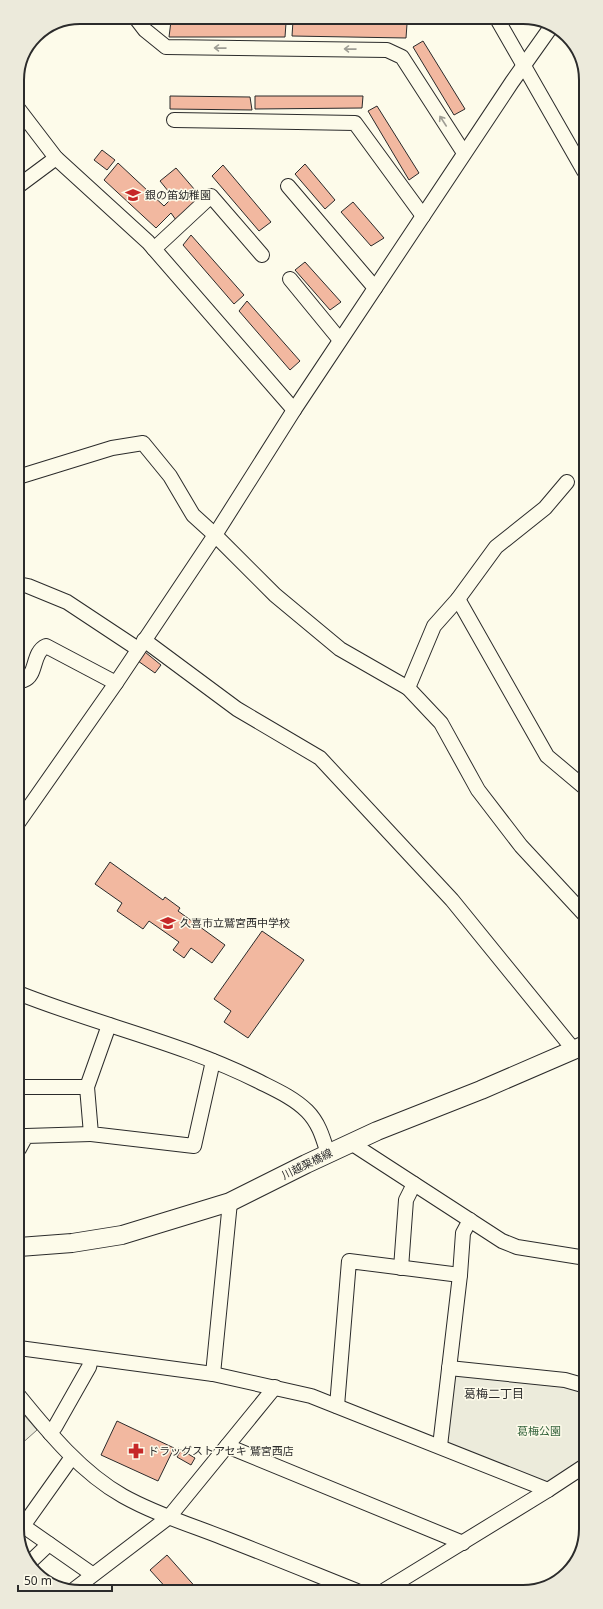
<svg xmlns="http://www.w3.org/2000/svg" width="603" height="1609" font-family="'Noto Sans','Noto Sans JP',sans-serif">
<rect width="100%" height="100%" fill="#fdfbea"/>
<g fill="#ecebdb" stroke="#74746e">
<polygon points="454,1374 565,1387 586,1393 586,1459 548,1485 445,1443"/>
<polygon points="19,1409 37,1430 19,1446"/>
</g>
<g fill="#f2b8a0" stroke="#2b2b2b">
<polygon points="171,21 286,23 285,37 169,37"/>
<polygon points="293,21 407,24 406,38 292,36"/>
<polygon points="423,41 465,109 454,115 413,47"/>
<polygon points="170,96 250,97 252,110 170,109"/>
<polygon points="255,96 363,96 362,108 255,109"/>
<polygon points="377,106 419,173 409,180 368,111"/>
<polygon points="102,150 115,160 107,170 94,160"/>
<polygon points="118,163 164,206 173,197 160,181 176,168 201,197 176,220 171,213 156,228 104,180"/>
<polygon points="305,164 335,200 325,209 295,174"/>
<polygon points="223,165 271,222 259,231 212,176"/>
<polygon points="353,202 384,238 371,246 341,212"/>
<polygon points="191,235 244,295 234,304 183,245"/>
<polygon points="305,262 341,302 330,310 295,270"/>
<polygon points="247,301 300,361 290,370 239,311"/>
<polygon points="145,652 161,665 155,673 138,661"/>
<polygon points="110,862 163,900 165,897 180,908 178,911 225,945 212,963 191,948 184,958 173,950 179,942 149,921 143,929 117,911 122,903 95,884"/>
<polygon points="262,931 304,960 248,1038 224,1022 231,1011 214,999"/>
<polygon points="117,1421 174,1448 158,1481 101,1455"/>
<polygon points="178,1448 195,1458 191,1465 177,1457 180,1452 177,1451"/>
<polygon points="167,1555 199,1591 169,1591 150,1570"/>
</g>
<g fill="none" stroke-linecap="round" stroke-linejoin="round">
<g stroke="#2b2b2b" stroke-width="16">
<g id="minor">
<polyline points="135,17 145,30 166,47 387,50 402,57 464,153"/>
<polyline points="496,17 584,171"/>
<polyline points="17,107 56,158 148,242 294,410"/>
<polyline points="174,120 355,123 423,216"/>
<polyline points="288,186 375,288"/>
<polyline points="17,187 56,158"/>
<polyline points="154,249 211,196 262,255"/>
<polyline points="290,279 340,340"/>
<polyline points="18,477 112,448 143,443 170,476 193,515 215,535 275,595 340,649 408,688 441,723 478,790 521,846 585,915"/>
<polyline points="18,587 23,585 28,586 67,602 138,649"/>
<polyline points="458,599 547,756 585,788"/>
<polyline points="144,640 237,709 320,758 452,900 574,1050"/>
<path d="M18,678l6,2c13,-4 8,-28 22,-34l70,37"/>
<polyline points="408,688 434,626 458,599 496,547 545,508 567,482"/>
<polyline points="18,823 116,683 215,535 294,410 512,82 551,27"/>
<path d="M18,993c80,32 165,50 242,89 16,8 34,16 47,29 12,12 16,27 21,43"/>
<polyline points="109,1025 87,1087 91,1134 194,1146 213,1061"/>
<polyline points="19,1087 87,1087"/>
<polyline points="351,1143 502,1241 517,1247 586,1258"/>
<polyline points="19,1149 26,1136 91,1134"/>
<polyline points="401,1268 406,1200 414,1184"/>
<polyline points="19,1348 213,1374 311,1396 548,1490"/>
<polyline points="449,1368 565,1380 586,1386"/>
<polyline points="213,1374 230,1202"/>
<path d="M19,1396c30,37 63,77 104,100 32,18 68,29 101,42 44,17 88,35 133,53"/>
<polyline points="337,1406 349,1261 460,1275"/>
<polyline points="50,1433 55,1427 89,1367 91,1359"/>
<polyline points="227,1446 463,1543"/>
<polyline points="440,1446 460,1275 463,1233 470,1220"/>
<polyline points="19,1523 92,1574"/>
<polyline points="23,1526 72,1457"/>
<polyline points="30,1562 49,1544"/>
<polyline points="385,1590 548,1490 586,1465"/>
<polyline points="72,1591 169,1517 275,1387"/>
</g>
</g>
<g stroke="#2b2b2b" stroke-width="20">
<polyline id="major" points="19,1247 72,1243 122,1235 230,1202 306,1164 377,1131 481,1090 585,1045"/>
</g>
<use href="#minor" stroke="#fdfbea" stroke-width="14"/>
<use href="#major" stroke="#fdfbea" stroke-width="18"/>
</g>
<defs><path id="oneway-shaft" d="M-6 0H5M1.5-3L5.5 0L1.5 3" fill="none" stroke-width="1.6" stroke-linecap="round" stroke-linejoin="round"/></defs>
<g stroke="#9e9d94">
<use href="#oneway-shaft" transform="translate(220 48) rotate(-179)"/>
<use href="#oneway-shaft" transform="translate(350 49) rotate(-179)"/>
<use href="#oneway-shaft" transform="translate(443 121) rotate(-123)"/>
</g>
<defs>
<g id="school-bare" transform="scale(1.2)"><path d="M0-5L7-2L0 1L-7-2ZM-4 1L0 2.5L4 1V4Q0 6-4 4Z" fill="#c62828" stroke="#fdfbea" stroke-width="2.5" paint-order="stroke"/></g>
<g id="pharmacy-bare" transform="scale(1.2)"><path d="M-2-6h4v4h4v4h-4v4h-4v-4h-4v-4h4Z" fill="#c62828" stroke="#fdfbea" stroke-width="2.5" paint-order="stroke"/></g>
</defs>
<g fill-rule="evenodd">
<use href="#school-bare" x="133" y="195"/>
<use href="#school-bare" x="168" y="923"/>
<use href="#pharmacy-bare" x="136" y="1451"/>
</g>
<g text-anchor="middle" stroke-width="3" stroke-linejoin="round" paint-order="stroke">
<g font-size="11" fill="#2b2b2b" stroke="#fdfbea" text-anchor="start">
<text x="145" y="199">銀の笛幼稚園</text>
<text x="180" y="927">久喜市立鷲宮西中学校</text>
<text x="148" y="1455">ドラッグストアセキ 鷲宮西店</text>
</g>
<g font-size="11" fill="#2b2b2b" stroke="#fdfbea">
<text transform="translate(307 1164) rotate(-26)" y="4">川越栗橋線</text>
</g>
<g font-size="11" fill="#34623c" stroke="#fdfbea">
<text x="539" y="1435">葛梅公園</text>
</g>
<g font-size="12" fill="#2b2b2b" stroke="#fdfbea">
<text x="494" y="1398">葛梅二丁目</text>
</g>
</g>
<path d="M0 0H603V1609H0ZM80 24H523A56 56 0 0 1 579 80V1529A56 56 0 0 1 523 1585H80A56 56 0 0 1 24 1529V80A56 56 0 0 1 80 24Z" fill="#eceadb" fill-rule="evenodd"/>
<path fill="none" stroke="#2b2b2b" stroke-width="2" d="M80 24H523A56 56 0 0 1 579 80V1529A56 56 0 0 1 523 1585H80A56 56 0 0 1 24 1529V80A56 56 0 0 1 80 24Z"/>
<path d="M18 1585v6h94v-6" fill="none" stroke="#2b2b2b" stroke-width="2"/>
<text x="24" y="1585" font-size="12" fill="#2b2b2b" stroke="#fdfbea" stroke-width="3" paint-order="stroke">50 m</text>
</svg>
